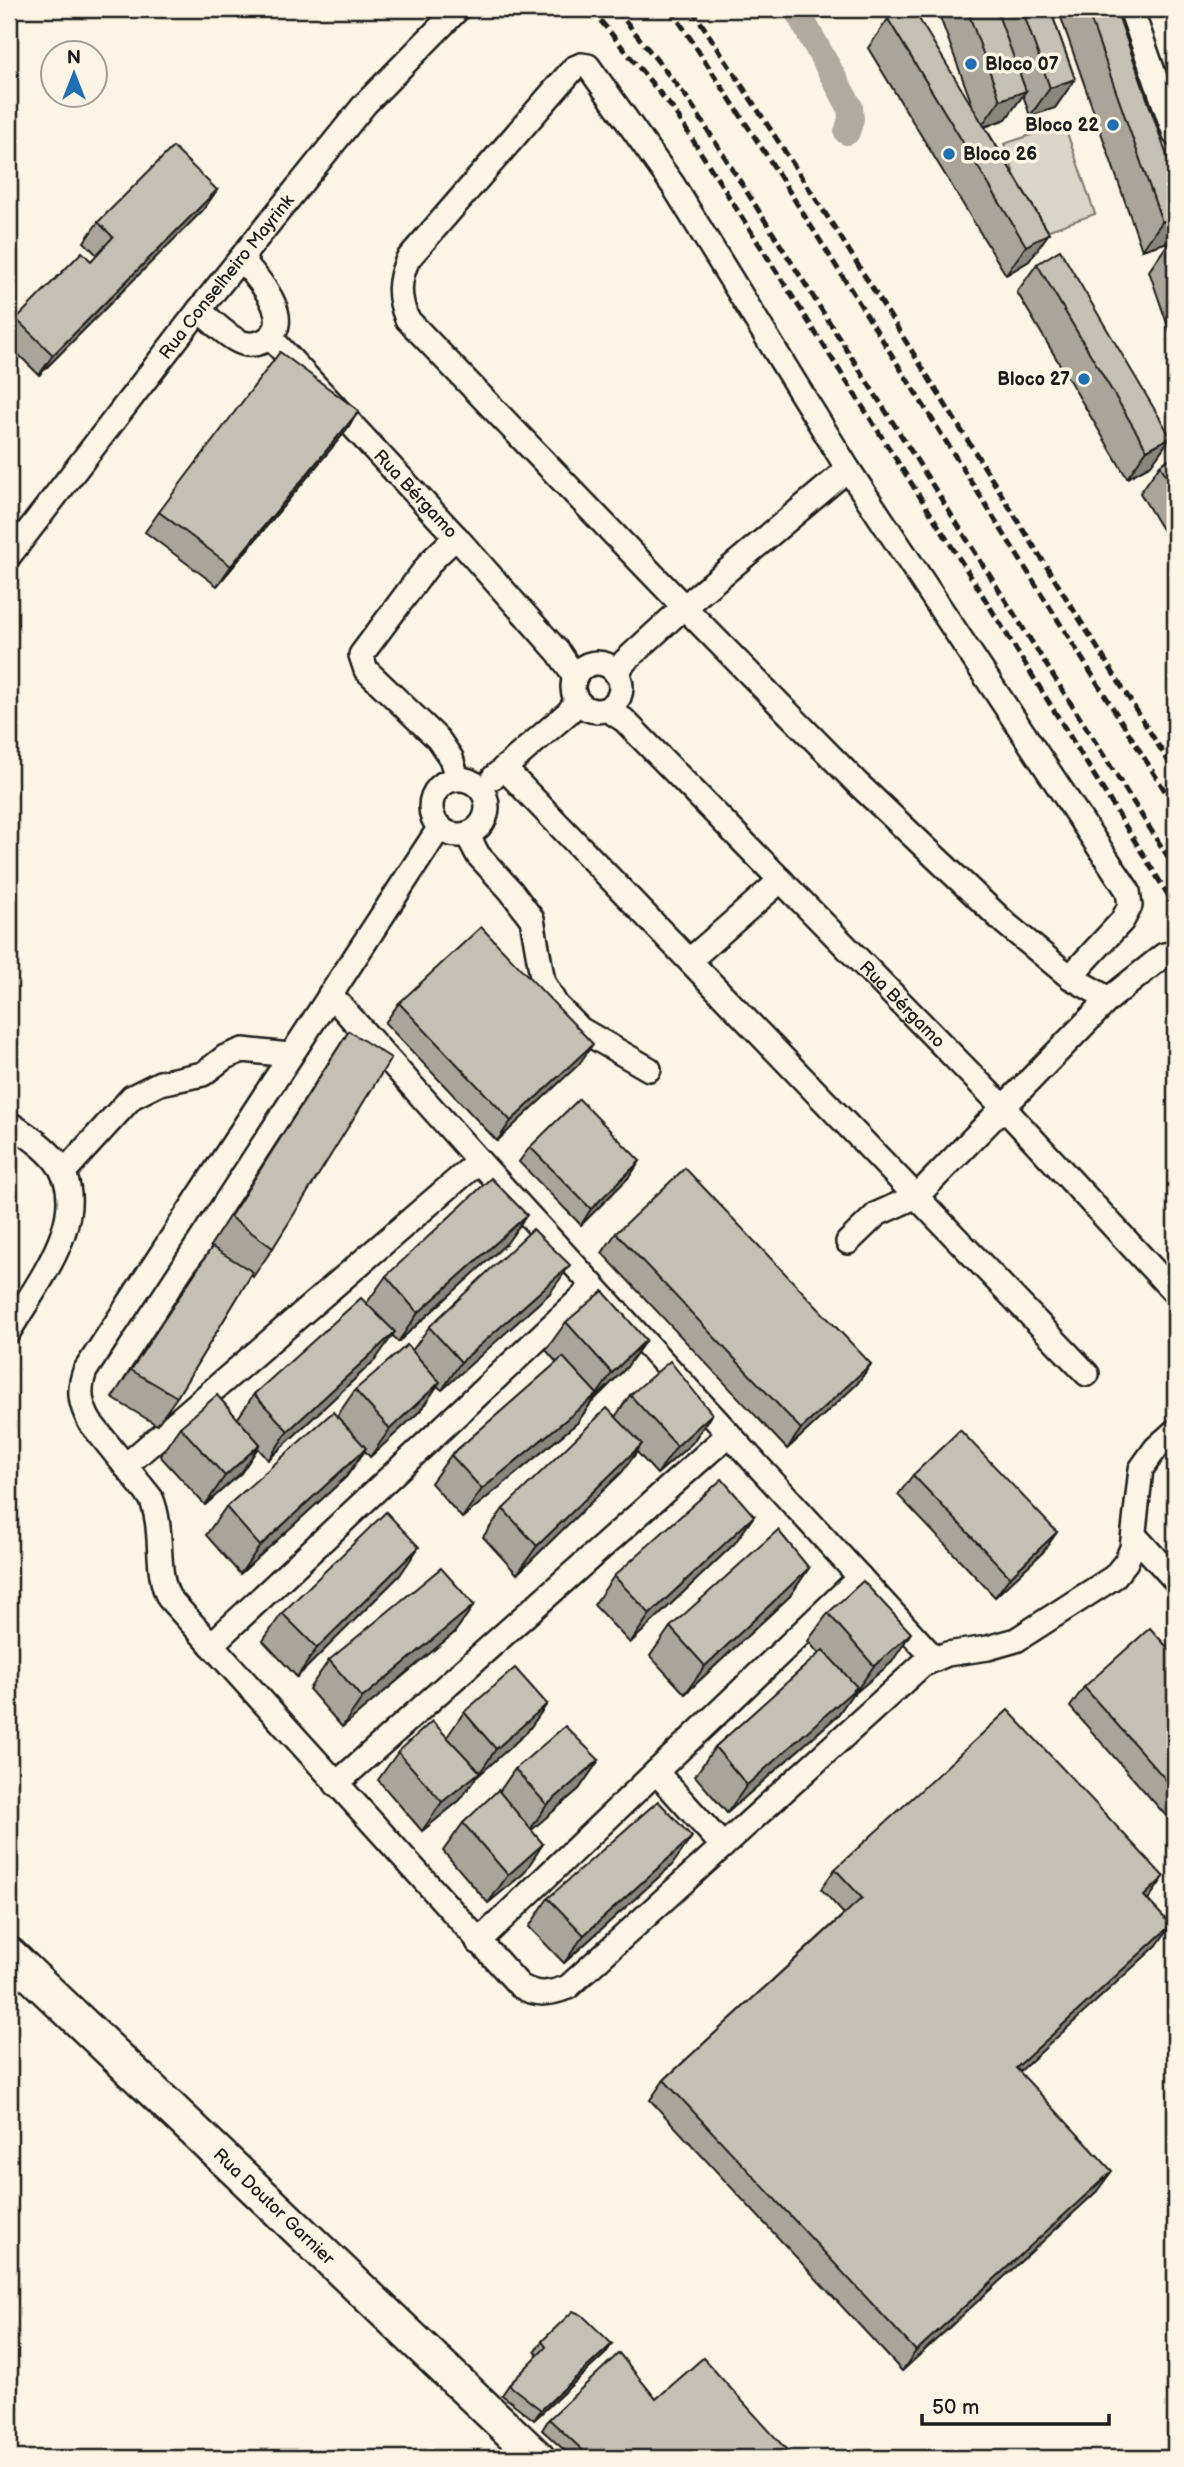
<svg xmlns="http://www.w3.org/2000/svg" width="1184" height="2467" font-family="'Balsamiq Sans',sans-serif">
<rect width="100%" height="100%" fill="#fcf5e5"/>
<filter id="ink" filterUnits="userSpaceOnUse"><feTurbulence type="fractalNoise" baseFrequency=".0143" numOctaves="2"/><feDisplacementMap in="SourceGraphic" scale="14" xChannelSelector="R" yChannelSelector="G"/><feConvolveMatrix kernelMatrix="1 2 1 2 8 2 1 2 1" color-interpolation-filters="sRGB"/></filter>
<g filter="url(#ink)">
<polygon fill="#dbd5c8" stroke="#7c7872" stroke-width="2" points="1064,124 1095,214 1035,235 1004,144"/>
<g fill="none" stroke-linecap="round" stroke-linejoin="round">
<polyline stroke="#b0aba1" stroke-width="26" points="796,9 850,107 851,119 847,132"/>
<g stroke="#1c1c1c" stroke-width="28">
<g id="minor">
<polyline points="1131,9 1175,134"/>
<path d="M199,310c12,10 25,24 39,31 9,5 17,4 26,0 35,-19 -8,-65 -23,-82"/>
<path id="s1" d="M270,337l186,200 103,116 16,24"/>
<polyline points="456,537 432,560 361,655 366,670 438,739 451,758 457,778"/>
<path id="s2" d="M9,556l190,-246 166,-206 93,-95"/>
<circle cx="597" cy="687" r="24"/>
<polyline points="616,673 625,661 684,607 848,469"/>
<path id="s3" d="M607,709l17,11 379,387 172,186"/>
<polyline points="504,768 1087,1374"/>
<polyline points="494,777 569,712 577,700"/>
<circle cx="459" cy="807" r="28"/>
<path d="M440,827l-355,544c-7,19 -5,33 5,51l61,76c14,33 3,72 18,100l351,388c17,10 30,8 48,1l354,-322 25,-11 41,-6 28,-8 98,-63 12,-15 6,-14 9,-79 15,-21 19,-17"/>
<polyline points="467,834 478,855 511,891 532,919 543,982 556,1005 580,1029 649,1069"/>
<polyline points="690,960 781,880"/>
<path d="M1070,977l52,-56 8,-15 -2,-15 -280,-422 -175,-284 -85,-119 -7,-1 -7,3 -166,191c-10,22 -10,38 -1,60l277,288 173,176 149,141 64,53 39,22"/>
<polyline points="330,994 479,1161 934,1658"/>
<path d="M9,1123c16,11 34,22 46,37 42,51 -20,126 -46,171"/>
<polyline points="63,1173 132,1097 160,1083 203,1074 225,1057 243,1050 289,1055"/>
<polyline points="848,1242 877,1214 917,1196 1109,999 1164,955 1175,954"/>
<polyline points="125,1466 479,1161"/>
<polyline points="1134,1535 1175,1580"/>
<polyline points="211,1645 593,1287"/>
<polyline points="656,1772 723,1846"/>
<polyline points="336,1784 729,1434"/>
<polyline points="478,1942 860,1577"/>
</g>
</g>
<g stroke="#1c1c1c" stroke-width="38">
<g id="secondary">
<path id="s4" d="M9,1954l529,504"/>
</g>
</g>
<use href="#minor" stroke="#fcf5e5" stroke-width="23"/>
<use href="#secondary" stroke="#fcf5e5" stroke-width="33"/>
<g stroke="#1c1c1c" stroke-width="5" stroke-dasharray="10 5" stroke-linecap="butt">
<polyline points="591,9 673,109 980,591 1175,906"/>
<polyline points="616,9 688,99 1175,868"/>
<polyline points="671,9 769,159 1175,807"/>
<polyline points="692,9 838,233 1175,772"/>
</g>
</g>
<g fill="#a9a59a" stroke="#1c1c1c" stroke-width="2">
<polygon points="937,9 1050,9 1075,79 1055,108 1030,116 1023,95 1006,119 985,127 1049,233 1029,261 1006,275 868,48 888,19 973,107"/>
<polygon points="1058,9 1116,9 1168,242 1142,250"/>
<polygon points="217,190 203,210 39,375 9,345 9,330 16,319 91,261 97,255 84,242 98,222"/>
<polygon points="1175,240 1175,347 1149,271 1169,242"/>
<polygon points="1037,264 1171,437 1151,465 1127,478 1017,292"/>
<polygon points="345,432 217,586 145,532 159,512"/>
<polygon points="1175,455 1175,551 1140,493 1160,465"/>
<polygon points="399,1003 579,1064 497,1141 385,1023"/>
<polygon points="349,1031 273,1248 253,1277 251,1275 177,1397 157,1425 112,1398 192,1275 212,1247 213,1248 210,1246 330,1060"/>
<polygon points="530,1147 640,1161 629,1177 581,1225 519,1162"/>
<polygon points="616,1233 871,1364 857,1384 787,1449 602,1253"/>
<polygon points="507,1243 398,1342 392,1335 375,1360 268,1460 258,1448 241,1473 205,1505 160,1456 180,1427 238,1418 254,1394 366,1304 386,1276"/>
<polygon points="550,1293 442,1390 437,1386 420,1411 370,1457 365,1451 346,1477 240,1574 206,1535 226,1507 337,1416 355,1390 412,1351 429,1327"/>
<polygon points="566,1322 646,1340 626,1368 592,1402 577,1423 462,1518 431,1483 451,1455 557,1363 546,1350"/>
<polygon points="630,1395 712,1414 692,1443 657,1474 637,1452 622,1472 517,1574 483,1537 503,1509 615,1417"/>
<polygon points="913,1475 1057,1532 1043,1552 995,1597 898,1495"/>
<polygon points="754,1516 734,1544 630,1643 594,1605 614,1576"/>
<polygon points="809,1568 790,1596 685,1694 650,1656 670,1627"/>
<polygon points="400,1575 297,1677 263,1641 282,1613"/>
<polygon points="474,1605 454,1633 342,1727 309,1689 329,1660"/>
<polygon points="828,1613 892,1662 854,1694 853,1693 837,1716 727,1813 695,1776 715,1747 819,1654 808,1641"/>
<polygon points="1175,1656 1175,1826 1070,1707 1084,1687"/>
<polygon points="547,1704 527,1732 476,1777 460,1800 422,1831 378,1780 398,1752 447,1737 464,1712"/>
<polygon points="599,1760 579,1789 531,1830 524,1873 488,1903 443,1851 463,1823 499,1792 515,1769"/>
<polygon points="672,1865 564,1963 529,1927 548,1898"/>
<polygon points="835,1869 1150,1897 1148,1900 1157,1945 1019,2072 1097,2191 902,2371 650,2100 664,2080 844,1914 821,1889"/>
<polygon points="542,2341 612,2344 605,2354 534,2420 502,2395 509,2385 538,2356 535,2351"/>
<polygon points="656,2399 794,2458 573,2458 542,2430 549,2419"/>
</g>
<g fill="#89867d" stroke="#1c1c1c" stroke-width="2">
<polygon points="1075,79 1055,108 1030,116 1050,88"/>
<polygon points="1026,91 1006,119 980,128 1000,100"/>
<polygon points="217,190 203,210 39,375 53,355"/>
<polygon points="1175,217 1175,231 1168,242 1142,250 1162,222"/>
<polygon points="1049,233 1029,261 1006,275 1026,246"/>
<polygon points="359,411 345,432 217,586 231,566"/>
<polygon points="1171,437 1151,465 1127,478 1147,450"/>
<polygon points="593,1044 579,1064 497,1141 511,1121"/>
<polygon points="640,1161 629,1177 581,1225 591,1209"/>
<polygon points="527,1215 507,1243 398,1342 418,1313"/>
<polygon points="570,1265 550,1293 442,1390 461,1362"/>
<polygon points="395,1332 375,1360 268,1460 288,1431"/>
<polygon points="646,1340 626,1368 592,1402 612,1373"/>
<polygon points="871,1364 857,1384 787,1449 801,1429"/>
<polygon points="440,1382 420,1411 370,1457 390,1429"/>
<polygon points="597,1394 577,1423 462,1518 482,1489"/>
<polygon points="712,1414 692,1443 657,1474 677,1446"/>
<polygon points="260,1444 241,1473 205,1505 225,1476"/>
<polygon points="642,1444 622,1472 517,1574 537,1546"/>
<polygon points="366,1448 346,1477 240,1574 260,1546"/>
<polygon points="754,1516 734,1544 630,1643 650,1614"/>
<polygon points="1057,1532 1043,1552 995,1597 1010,1577"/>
<polygon points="419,1547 400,1575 297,1677 317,1648"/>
<polygon points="809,1568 790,1596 685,1694 705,1666"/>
<polygon points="474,1605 454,1633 342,1727 362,1698"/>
<polygon points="911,1633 892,1662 854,1694 874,1666"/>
<polygon points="857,1687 837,1716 727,1813 747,1785"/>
<polygon points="547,1704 527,1732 477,1777 496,1749"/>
<polygon points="599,1760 579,1789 527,1834 547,1805"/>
<polygon points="480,1772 460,1800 422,1831 442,1802"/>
<polygon points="692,1837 672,1865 564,1963 584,1935"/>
<polygon points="543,1844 524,1873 488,1903 508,1875"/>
<polygon points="1164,1877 1150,1897 1130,1916 1144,1896"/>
<polygon points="1171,1925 1157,1945 1002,2088 1016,2068"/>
<polygon points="1112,2171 1097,2191 902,2371 916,2351"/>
<polygon points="612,2344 605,2354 534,2420 541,2410"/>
</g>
<g fill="#c4c0b3" stroke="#1c1c1c" stroke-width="2">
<polygon points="906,9 913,9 1049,233 1026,246 888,19"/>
<polygon points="967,9 996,9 1026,91 1000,100"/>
<polygon points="1022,9 1050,9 1075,79 1050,88"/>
<polygon points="1087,9 1116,9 1175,179 1175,217 1162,222"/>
<polygon points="173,147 217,190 53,355 16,319 82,252 91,261 113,237 98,222"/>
<polygon points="1175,240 1175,262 1169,242"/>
<polygon points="1060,250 1171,437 1147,450 1037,264"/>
<polygon points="280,352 359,411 231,566 159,512"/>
<polygon points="1175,455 1175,490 1160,465"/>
<polygon points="481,927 593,1044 511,1121 399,1003"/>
<polygon points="349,1031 391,1058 273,1248 230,1217"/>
<polygon points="579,1099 640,1161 591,1209 530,1147"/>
<polygon points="685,1168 871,1364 801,1429 616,1233"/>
<polygon points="491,1178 527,1215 418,1313 386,1276"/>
<polygon points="533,1229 570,1265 461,1362 429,1327"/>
<polygon points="212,1247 253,1272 177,1397 131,1370"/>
<polygon points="603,1291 646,1340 612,1373 566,1322"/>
<polygon points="361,1298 395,1332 288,1431 254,1394"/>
<polygon points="407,1345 440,1382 390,1429 355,1390"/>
<polygon points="563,1357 597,1394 482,1489 451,1455"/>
<polygon points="670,1361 712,1414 677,1446 630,1395"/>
<polygon points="217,1395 260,1444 225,1476 180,1427"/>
<polygon points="607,1408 642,1444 537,1546 503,1509"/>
<polygon points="333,1412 366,1448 260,1546 226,1507"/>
<polygon points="960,1430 1057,1532 1010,1577 913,1475"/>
<polygon points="722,1479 754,1516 650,1614 614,1576"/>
<polygon points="386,1512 419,1547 317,1648 282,1613"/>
<polygon points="778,1530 809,1568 705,1666 670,1627"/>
<polygon points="441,1568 474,1605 362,1698 329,1660"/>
<polygon points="863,1581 911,1633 874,1666 828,1613"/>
<polygon points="1150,1628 1175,1656 1175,1790 1084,1687"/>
<polygon points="823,1650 857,1687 747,1785 715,1747"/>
<polygon points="515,1668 547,1704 496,1749 464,1712"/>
<polygon points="1008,1710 1164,1877 1144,1896 1171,1925 1016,2068 1112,2171 916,2351 664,2080 862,1898 835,1869"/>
<polygon points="432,1721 480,1772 442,1802 398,1752"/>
<polygon points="565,1726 599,1760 547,1805 515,1769"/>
<polygon points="498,1790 543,1844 508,1875 463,1823"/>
<polygon points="658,1801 692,1837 584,1935 548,1898"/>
<polygon points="573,2311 582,2315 612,2344 541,2410 509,2385 546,2347 542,2341"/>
<polygon points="619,2353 656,2399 703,2358 794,2458 591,2458 549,2419"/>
</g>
</g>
<g fill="#1f6fb2" stroke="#fcf5e5" stroke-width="2.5">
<circle cx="971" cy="64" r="7"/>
<circle cx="1113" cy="125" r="7"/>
<circle cx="949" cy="154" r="7"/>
<circle cx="1084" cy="379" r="7"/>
</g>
<g text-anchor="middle" stroke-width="7" stroke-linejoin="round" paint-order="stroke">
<g font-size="18" font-weight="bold" fill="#1c1c1c" stroke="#fcf5e5" text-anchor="start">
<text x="985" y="70">Bloco 07</text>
<text x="1099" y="131" text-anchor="end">Bloco 22</text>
<text x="963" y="160">Bloco 26</text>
<text x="1070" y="385" text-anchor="end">Bloco 27</text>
</g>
<g font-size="18" fill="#1c1c1c" stroke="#fcf5e5">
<text dy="6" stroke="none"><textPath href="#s2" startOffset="354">Rua Conselheiro Mayrink</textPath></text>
<text dy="6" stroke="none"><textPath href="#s1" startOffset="214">Rua Bérgamo</textPath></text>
<text dy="6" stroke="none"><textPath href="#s3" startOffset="418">Rua Bérgamo</textPath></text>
<text dy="6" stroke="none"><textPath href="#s4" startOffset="366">Rua Doutor Garnier</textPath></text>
</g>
</g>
<rect width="1184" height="2467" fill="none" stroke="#fcf5e5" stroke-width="35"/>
<rect x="18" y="18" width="1149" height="2432" fill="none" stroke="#1c1c1c" stroke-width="2.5" filter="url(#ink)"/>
<g transform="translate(74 74)"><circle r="33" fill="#fcf5e5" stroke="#a29e95" stroke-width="2"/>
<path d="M0-5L12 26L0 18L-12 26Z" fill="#1f6fb2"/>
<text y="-10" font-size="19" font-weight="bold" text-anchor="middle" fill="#1c1c1c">N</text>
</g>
<path d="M922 2414v10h187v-10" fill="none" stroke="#1c1c1c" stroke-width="3.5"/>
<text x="932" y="2414" font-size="21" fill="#1c1c1c" stroke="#fcf5e5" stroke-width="5" paint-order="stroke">50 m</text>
</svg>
